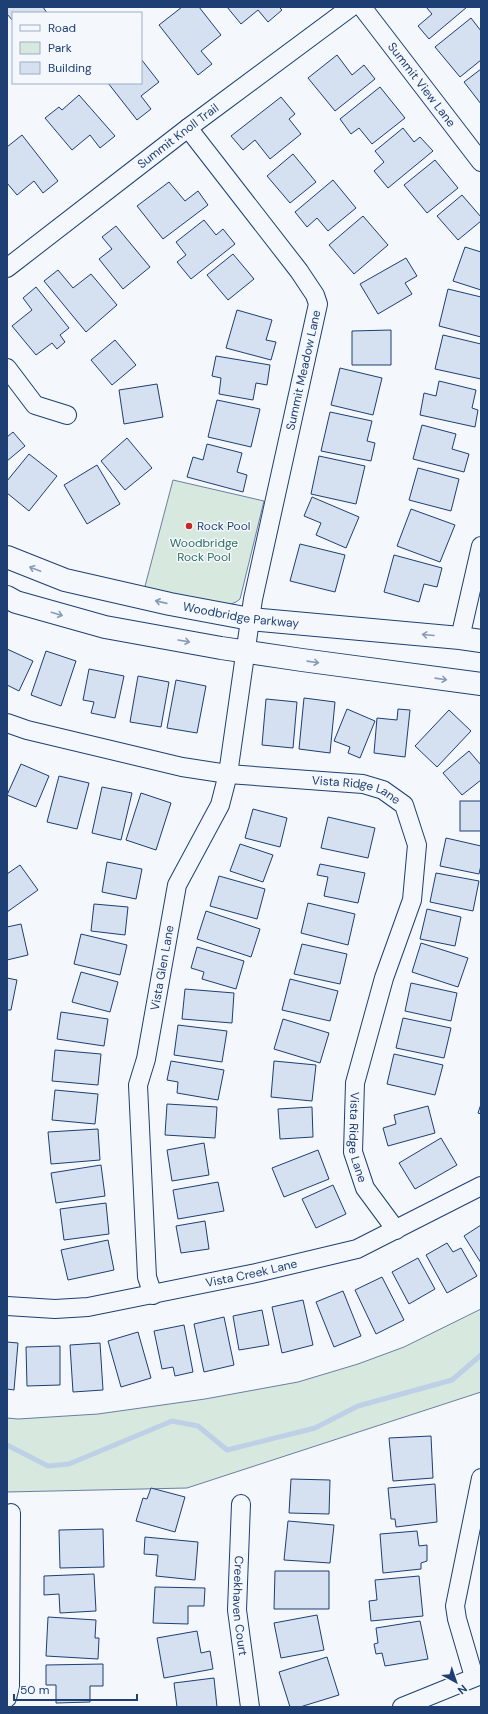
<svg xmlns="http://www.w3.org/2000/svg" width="488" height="1714" font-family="'DM Sans',sans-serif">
<rect width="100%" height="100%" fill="#f4f7fb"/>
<g fill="#d7e8df" stroke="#687fa3">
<polygon points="173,480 264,501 240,599 236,602 226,606 144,590"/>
<polygon points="481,1309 481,1392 187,1488 7,1492 7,1418 18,1419 98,1414 205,1399 298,1382 358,1364 404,1347"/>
</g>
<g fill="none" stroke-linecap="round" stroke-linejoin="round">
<polyline stroke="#bed0e5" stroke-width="5" points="7,1445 48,1466 69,1464 172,1421 198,1426 227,1450 315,1428 358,1406 452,1380 481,1355"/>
</g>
<g fill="#d5e0f0" stroke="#1d3f73">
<polygon points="7,7 43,7 47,13 13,13 13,21 7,14"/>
<polygon points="182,7 199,7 221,35 201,51 212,64 198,75 159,25"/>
<polygon points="227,7 279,7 282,10 268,22 258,10 241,24"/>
<polygon points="426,7 467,7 429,39 418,26 432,14"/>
<polygon points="471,18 481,31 481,60 460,77 435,47"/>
<polygon points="337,55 352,75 364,65 375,79 335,111 308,78"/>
<polygon points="141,59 159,82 141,96 151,109 137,120 108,83 141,83"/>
<polygon points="481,69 481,104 464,82"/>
<polygon points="380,87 405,118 372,144 359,128 351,134 340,119"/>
<polygon points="79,95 115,136 100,148 90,135 72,150 45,118 59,107 62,110"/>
<polygon points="281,97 295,114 289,119 301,134 270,159 255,140 243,150 231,136"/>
<polygon points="403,128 414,142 420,137 433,151 388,188 374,171 384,162 375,151"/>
<polygon points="22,135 58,181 43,193 34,181 17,195 7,183 7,147"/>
<polygon points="293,154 316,182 290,203 267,176"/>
<polygon points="435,160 458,188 427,213 404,185"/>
<polygon points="333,180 356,208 328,231 317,218 307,227 295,212"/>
<polygon points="169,182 185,201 198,191 208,205 163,239 137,206"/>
<polygon points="462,195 481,217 481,221 458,240 437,216"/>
<polygon points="363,216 388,245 354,274 329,245"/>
<polygon points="204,220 216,235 223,229 235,244 191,279 177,262 186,255 176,242"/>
<polygon points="116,226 150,267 123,289 99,259 112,249 102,237"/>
<polygon points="465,247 481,252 481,290 453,281"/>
<polygon points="233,254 254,279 228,300 207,275"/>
<polygon points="406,258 417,276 405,283 412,294 378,314 360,284"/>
<polygon points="58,270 73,288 91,274 117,305 86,332 44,281"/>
<polygon points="36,287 69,328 60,335 65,342 57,349 52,343 36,355 12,326 32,310 23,298"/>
<polygon points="448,289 481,297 481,337 439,326"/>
<polygon points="237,310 272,320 266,340 276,342 271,360 226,348"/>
<polygon points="391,330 391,365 352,365 352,331"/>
<polygon points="443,335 481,344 481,379 435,369"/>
<polygon points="115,340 136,365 112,385 91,360"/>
<polygon points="216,356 270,365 267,385 256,383 253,400 219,394 221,378 212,376"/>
<polygon points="340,368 382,378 373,415 331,405"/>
<polygon points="439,381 476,390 472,408 478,410 475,427 420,415 424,393 436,396"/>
<polygon points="157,384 163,417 124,424 119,390"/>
<polygon points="217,400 260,409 251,447 208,437"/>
<polygon points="330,412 372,421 367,441 375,443 371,461 321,451"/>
<polygon points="422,425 456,434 452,449 469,454 464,472 413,459"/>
<polygon points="13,432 25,446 7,461 7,437"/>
<polygon points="127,438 152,468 125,490 101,461"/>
<polygon points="207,444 242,453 237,472 247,475 243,492 187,477 193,457 203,460"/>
<polygon points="29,454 57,476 29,511 7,493 7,481"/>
<polygon points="319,456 365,466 356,504 311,494"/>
<polygon points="97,465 120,504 87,524 64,485"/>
<polygon points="418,468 459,479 451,511 409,500"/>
<polygon points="312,497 359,517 346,548 316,535 321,523 304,516"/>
<polygon points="411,509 455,525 440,562 397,546"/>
<polygon points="300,544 345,555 335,592 290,581"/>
<polygon points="394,555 442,568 437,587 424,584 419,602 384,592"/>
<polygon points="7,649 33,661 19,691 7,685"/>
<polygon points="46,651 76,661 61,706 31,695"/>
<polygon points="89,669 124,676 115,718 91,713 94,702 83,700"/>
<polygon points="138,676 169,682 161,727 130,722"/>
<polygon points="176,680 206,686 197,733 167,728"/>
<polygon points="304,698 335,702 330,753 299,749"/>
<polygon points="266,699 297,702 293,748 262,745"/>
<polygon points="347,709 375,721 360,758 348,753 350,747 334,741"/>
<polygon points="398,709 410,710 405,757 374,753 377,718 397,720"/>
<polygon points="449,710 471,731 437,767 415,746"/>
<polygon points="469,751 481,765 481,780 462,795 443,773"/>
<polygon points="21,764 49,776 36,807 7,795"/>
<polygon points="59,776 89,783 77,829 47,822"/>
<polygon points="102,787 132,793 121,840 92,833"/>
<polygon points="141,793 171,803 156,850 126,840"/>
<rect x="460" y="801" width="21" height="30"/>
<polygon points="253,809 287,818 280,847 245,838"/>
<polygon points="328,817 375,828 368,858 321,848"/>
<polygon points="446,838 481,846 481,865 479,874 440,866"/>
<polygon points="240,844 273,855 263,882 230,871"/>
<polygon points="107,862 142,869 136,899 102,892"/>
<polygon points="320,864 365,873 358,903 324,896 328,877 317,875"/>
<polygon points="20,865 38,890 7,912 7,874"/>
<polygon points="436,873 479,881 473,911 430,902"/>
<polygon points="219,876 265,889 257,919 210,906"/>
<polygon points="308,903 355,914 348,945 301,933"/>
<polygon points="94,904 128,907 125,935 91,931"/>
<polygon points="427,909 461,917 455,946 420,939"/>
<polygon points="206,911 260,929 251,957 197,939"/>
<polygon points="21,924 28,955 7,960 7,927"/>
<polygon points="81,934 127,945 120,975 74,964"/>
<polygon points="421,943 468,958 458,987 412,972"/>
<polygon points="302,944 347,954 340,984 294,974"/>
<polygon points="197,947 244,961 236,989 202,979 204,972 191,968"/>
<polygon points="81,972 118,982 110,1012 72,1002"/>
<polygon points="7,978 17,980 11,1010 7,1010"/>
<polygon points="290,979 338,991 330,1021 282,1010"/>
<polygon points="411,983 457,993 451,1021 405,1011"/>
<polygon points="185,989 234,993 232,1023 182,1019"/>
<polygon points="61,1012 108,1019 104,1046 57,1039"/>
<polygon points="403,1018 451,1028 444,1058 396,1048"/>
<polygon points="283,1019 329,1033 320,1063 274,1049"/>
<polygon points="178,1025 227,1031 222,1062 174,1055"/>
<polygon points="55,1050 101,1054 98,1085 52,1081"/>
<polygon points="394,1054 443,1065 435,1095 387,1084"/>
<polygon points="171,1061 224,1070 218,1100 177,1093 178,1082 167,1080"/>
<polygon points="274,1061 316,1065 312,1101 271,1097"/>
<polygon points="55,1090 98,1094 95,1124 52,1120"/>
<polygon points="167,1104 217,1107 215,1138 165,1135"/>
<polygon points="481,1104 481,1114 478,1113"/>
<polygon points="428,1106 435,1133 388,1146 383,1128 396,1124 394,1115"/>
<polygon points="312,1107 313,1137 280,1139 278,1109"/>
<polygon points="98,1129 100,1160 51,1164 48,1132"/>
<polygon points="441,1138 457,1165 415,1189 399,1163"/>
<polygon points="204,1143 209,1175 172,1181 167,1150"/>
<polygon points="318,1150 329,1179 284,1197 272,1168"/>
<polygon points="101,1165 105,1196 56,1203 51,1173"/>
<polygon points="218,1182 224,1211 178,1219 173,1190"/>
<polygon points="333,1185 346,1214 316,1228 302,1199"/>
<polygon points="106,1203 109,1234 64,1240 60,1209"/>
<polygon points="205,1221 209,1249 181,1253 176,1226"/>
<polygon points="481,1225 481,1263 464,1236"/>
<polygon points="108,1240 114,1270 68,1280 61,1250"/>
<polygon points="447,1243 453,1252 461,1248 477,1276 447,1293 426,1255"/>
<polygon points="418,1258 435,1289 409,1304 392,1272"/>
<polygon points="382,1277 404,1320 376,1334 355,1290"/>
<polygon points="343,1291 361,1336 334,1347 316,1302"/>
<polygon points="303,1300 313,1345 282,1353 272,1307"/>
<polygon points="262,1310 269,1345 239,1350 233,1316"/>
<polygon points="224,1317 234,1365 204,1372 194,1324"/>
<polygon points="184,1325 193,1372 175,1376 173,1367 162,1369 154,1331"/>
<polygon points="138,1332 151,1378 121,1387 108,1341"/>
<polygon points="7,1342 18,1343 14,1390 7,1389"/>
<polygon points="100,1343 103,1390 73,1392 70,1345"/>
<polygon points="60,1346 60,1385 27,1386 26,1347"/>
<polygon points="431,1436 433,1478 393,1481 389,1438"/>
<polygon points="291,1479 330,1480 329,1514 289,1513"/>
<polygon points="435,1484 437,1522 396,1527 395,1519 391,1519 388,1488"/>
<polygon points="151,1488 185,1497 175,1532 136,1521 143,1498 147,1499"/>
<polygon points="288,1521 334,1525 330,1563 284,1560"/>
<polygon points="103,1529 104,1567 60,1568 59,1530"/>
<polygon points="417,1531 419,1546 427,1545 427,1561 421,1563 421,1569 383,1573 380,1534"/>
<polygon points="145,1537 198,1542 195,1580 156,1576 158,1555 144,1554"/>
<polygon points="275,1571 329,1571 329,1609 274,1609"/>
<polygon points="94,1574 96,1611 60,1613 59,1594 44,1595 44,1576"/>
<polygon points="419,1576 423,1616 371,1621 369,1601 377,1600 375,1580"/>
<polygon points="155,1587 205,1588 204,1606 188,1606 188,1624 153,1623"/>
<polygon points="317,1615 324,1650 281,1658 274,1623"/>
<polygon points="48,1617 96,1620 95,1638 99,1638 98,1659 46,1656"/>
<polygon points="420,1621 428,1659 385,1666 382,1653 376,1654 374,1644 378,1643 376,1628"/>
<polygon points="197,1631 201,1653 210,1651 213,1669 164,1678 157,1638"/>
<polygon points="327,1657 339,1695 300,1707 290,1707 279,1672"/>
<polygon points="103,1664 103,1686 90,1686 90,1702 56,1703 56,1685 46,1685 46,1665"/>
<polygon points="214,1678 217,1707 177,1707 174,1683"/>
</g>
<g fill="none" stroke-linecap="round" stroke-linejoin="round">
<g stroke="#1d3f73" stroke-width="20">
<g id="minor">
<path id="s1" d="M362,7l119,155"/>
<path id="s2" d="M7,268l181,-140 163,-121"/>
<polyline points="7,368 35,405 67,415"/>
<polyline points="460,638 481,546"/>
<path id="s3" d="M7,723l20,7 155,37 46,7 135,10 20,6 21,15 13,40 -5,55 -28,78 -29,105 -2,69 12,36 31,42"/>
<path id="s4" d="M153,1295l-6,-18 -9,-192 8,-26 31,-174 43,-80 8,-31 25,-175 65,-295 -3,-9 -16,-24 -111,-143"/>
<path id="s5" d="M7,1306l48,3 33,-2 168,-34 101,-24 124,-63"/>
<path id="s6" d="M241,1504l-4,106 13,97"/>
<polyline points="474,1677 457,1619 455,1606 481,1478"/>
<polyline points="7,1698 10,1686 11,1513"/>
<polyline points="402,1707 481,1675"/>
</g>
</g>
<g stroke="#1d3f73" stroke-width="24">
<g id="major">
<path id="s7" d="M7,557l58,23 105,24 80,15 210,19 21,3"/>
<polyline points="7,597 16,602 105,627 221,648 302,660 481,684"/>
</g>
</g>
<use href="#minor" stroke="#f4f7fb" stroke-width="18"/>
<use href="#major" stroke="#f4f7fb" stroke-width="22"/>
</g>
<defs><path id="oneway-shaft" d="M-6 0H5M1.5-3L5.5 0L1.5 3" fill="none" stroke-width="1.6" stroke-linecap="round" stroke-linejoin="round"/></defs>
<g stroke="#889bb7">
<use href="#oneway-shaft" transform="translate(35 569) rotate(-159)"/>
<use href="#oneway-shaft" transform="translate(161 602) rotate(-167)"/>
<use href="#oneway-shaft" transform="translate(57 614) rotate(17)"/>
<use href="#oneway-shaft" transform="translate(428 635) rotate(-175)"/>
<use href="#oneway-shaft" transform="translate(184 641) rotate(10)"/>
<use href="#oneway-shaft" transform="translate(313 662) rotate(8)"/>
<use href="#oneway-shaft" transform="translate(441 679) rotate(8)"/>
</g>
<circle fill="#c62828" stroke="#f4f7fb" stroke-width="1.5" cx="189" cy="526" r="4"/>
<g text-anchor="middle" stroke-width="3" stroke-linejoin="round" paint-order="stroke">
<g font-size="12" fill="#1d3f73" stroke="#f4f7fb">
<text dy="4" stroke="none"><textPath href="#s1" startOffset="98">Summit View Lane</textPath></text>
<text dy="4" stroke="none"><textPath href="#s2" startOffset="216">Summit Knoll Trail</textPath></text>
<text dy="4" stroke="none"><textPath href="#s4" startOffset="949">Summit Meadow Lane</textPath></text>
<text dy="4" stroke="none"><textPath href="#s7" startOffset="242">Woodbridge Parkway</textPath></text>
<text dy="4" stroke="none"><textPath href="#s3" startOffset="357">Vista Ridge Lane</textPath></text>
<text dy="4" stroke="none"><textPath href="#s4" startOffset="331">Vista Glen Lane</textPath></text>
<text dy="4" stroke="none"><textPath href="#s3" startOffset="753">Vista Ridge Lane</textPath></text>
<text dy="4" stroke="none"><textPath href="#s5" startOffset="248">Vista Creek Lane</textPath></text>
<text dy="4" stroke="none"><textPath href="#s6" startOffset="102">Creekhaven Court</textPath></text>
</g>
<g font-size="12" fill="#1d3f73" stroke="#f4f7fb" text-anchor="start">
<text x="197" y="530">Rock Pool</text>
</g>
<g font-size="12" fill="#2c6c60" stroke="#f4f7fb">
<text x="204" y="547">Woodbridge<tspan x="204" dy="14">Rock Pool</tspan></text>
</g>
</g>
<rect width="488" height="1714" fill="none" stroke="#1d3f73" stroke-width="16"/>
<rect x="12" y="12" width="130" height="72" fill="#f4f7fb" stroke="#9eadc5"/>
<rect x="20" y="25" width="20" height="6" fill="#f4f7fb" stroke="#9eadc5"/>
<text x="48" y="32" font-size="12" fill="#1d3f73">Road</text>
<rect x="20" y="42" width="20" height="12" fill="#d7e8df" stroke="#9eadc5"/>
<text x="48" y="52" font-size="12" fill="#1d3f73">Park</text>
<rect x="20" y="62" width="20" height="12" fill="#d5e0f0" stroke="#9eadc5"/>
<text x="48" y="72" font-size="12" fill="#1d3f73">Building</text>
<g transform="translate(456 1682) rotate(140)" stroke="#f4f7fb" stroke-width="3" paint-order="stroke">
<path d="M0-3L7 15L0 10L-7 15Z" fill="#1d3f73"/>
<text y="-6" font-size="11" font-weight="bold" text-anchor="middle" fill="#1d3f73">N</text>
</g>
<path d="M14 1694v6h123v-6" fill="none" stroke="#1d3f73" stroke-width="2"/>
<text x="20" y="1694" font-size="12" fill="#1d3f73" stroke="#f4f7fb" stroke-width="3" paint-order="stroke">50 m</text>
</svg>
